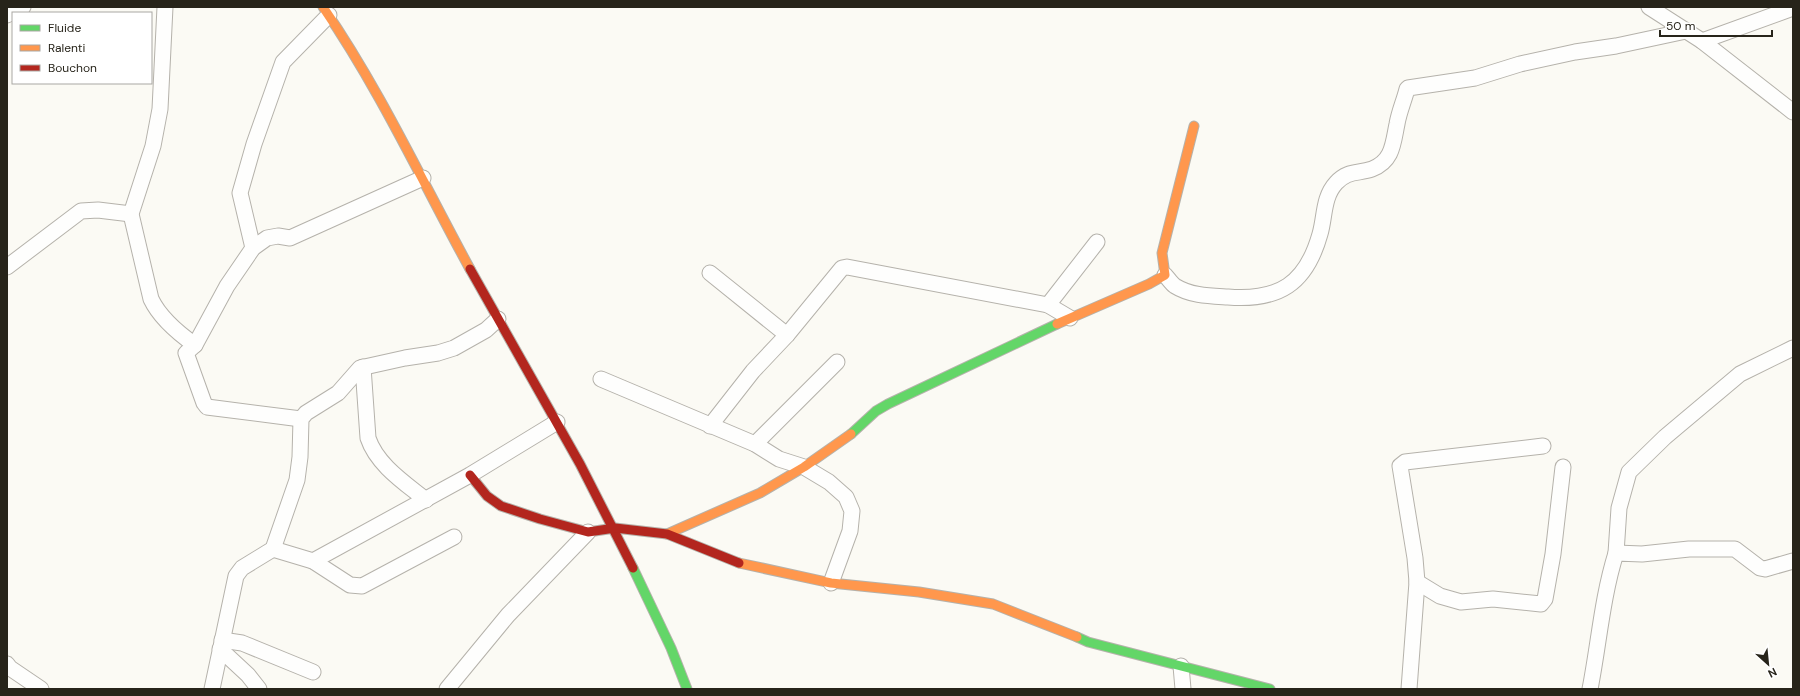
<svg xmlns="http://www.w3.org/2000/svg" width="1800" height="696" font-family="'DM Sans',sans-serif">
<rect width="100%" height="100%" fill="#fbfaf4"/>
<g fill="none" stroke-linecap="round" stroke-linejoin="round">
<g stroke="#b5b2ab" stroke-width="17">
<g id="street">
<path d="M165,7l-5,102 -7,37 -22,68 20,85c9,19 27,34 44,46"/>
<polyline points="1649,7 1702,41 1793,112"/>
<polyline points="7,15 23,7"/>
<polyline points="1702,41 1793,8"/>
<polyline points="253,248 240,193 254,144 283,62 329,15"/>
<polyline points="7,267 81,211 98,210 131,214"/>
<polyline points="710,273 787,335"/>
<path d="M1165,275c3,3 6,8 10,11 16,10 35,10 53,11 51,4 78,-13 92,-63 5,-17 3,-37 16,-51 12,-13 22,-9 36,-14 21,-8 21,-26 25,-45 2,-12 7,-23 10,-35l1,-1 67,-10 45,-14 55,-12 41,-6 70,-15"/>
<polyline points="1048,305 1097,242"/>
<path d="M363,367l5,71c9,27 37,45 58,62"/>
<polyline points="601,379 755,444 779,459 804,467 829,482 846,497 852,511 850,531 831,583"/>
<polyline points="301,419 207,407 204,403 186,353 195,345 227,286 253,248 267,238 278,236 290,238 423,178"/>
<polyline points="710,426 753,371 787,335 842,268 847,267 1048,305 1070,318"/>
<polyline points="755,444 837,362"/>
<polyline points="273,549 313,561 350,585 362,586 454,537"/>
<polyline points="1616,553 1619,508 1629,472 1665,437 1740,374 1793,348"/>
<polyline points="313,561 470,475 557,422"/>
<polyline points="1417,582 1440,596 1461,602 1493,599 1541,604 1545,599 1553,554 1563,467"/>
<polyline points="222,640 242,643 313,672"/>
<polyline points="220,649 248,675 259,689"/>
<polyline points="7,664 10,668 41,689"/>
<polyline points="1181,666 1183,689"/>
<polyline points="212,689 236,576 242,568 273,549 297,480 300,457 301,419 306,413 338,393 360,368 405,358 438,353 454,348 486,330 498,319"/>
<polyline points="447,689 508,615 588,532"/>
<polyline points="1409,689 1417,582 1415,558 1400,466 1405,462 1543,446"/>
<path d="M1590,689c9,-46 12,-91 26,-136l26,1 47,-5h46l25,19 5,1 28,-8"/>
</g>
</g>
<g stroke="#b5b2ab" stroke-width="11">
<g id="fast">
<polyline points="851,434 876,411 888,404 1057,324"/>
<polyline points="633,568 671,648 687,689"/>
<polyline points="1077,637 1088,642 1270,689"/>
</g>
</g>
<g stroke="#b5b2ab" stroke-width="11">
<g id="slow">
<path d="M323,7c57,83 99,174 147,262"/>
<polyline points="1057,324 1149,284 1165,275 1162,253 1194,126"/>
<polyline points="667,534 760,493 804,467 851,434"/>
<polyline points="739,563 831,583 919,592 993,604 1077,637"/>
</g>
</g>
<g stroke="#b5b2ab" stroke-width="11">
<g id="jam">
<polyline points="470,269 580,464 633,568"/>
<polyline points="470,475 487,496 501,506 540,519 588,532 615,528 667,534 739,563"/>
</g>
</g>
<use href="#street" stroke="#fefefd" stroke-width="15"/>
<use href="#fast" stroke="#63d668" stroke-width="9"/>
<use href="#slow" stroke="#ff974d" stroke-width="9"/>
<use href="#jam" stroke="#b3261e" stroke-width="9"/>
</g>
<rect width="1800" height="696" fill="none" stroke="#27241a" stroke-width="16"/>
<rect x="12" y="12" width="140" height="72" fill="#ffffff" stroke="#a9a7a3"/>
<rect x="20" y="25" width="20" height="6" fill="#63d668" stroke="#a9a7a3"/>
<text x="48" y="32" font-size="12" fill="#27241a">Fluide</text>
<rect x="20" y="45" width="20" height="6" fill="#ff974d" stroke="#a9a7a3"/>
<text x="48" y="52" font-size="12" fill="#27241a">Ralenti</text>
<rect x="20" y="65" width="20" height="6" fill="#b3261e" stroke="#a9a7a3"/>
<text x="48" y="72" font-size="12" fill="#27241a">Bouchon</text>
<g transform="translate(1768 664) rotate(153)" stroke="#ffffff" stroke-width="3" paint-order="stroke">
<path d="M0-3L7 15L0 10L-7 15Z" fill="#27241a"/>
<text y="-6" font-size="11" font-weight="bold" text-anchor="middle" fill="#27241a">N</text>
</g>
<path d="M1660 30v6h112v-6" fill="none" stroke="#27241a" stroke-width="2"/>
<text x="1666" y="30" font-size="12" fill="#27241a" stroke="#ffffff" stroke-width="3" paint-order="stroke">50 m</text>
</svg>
